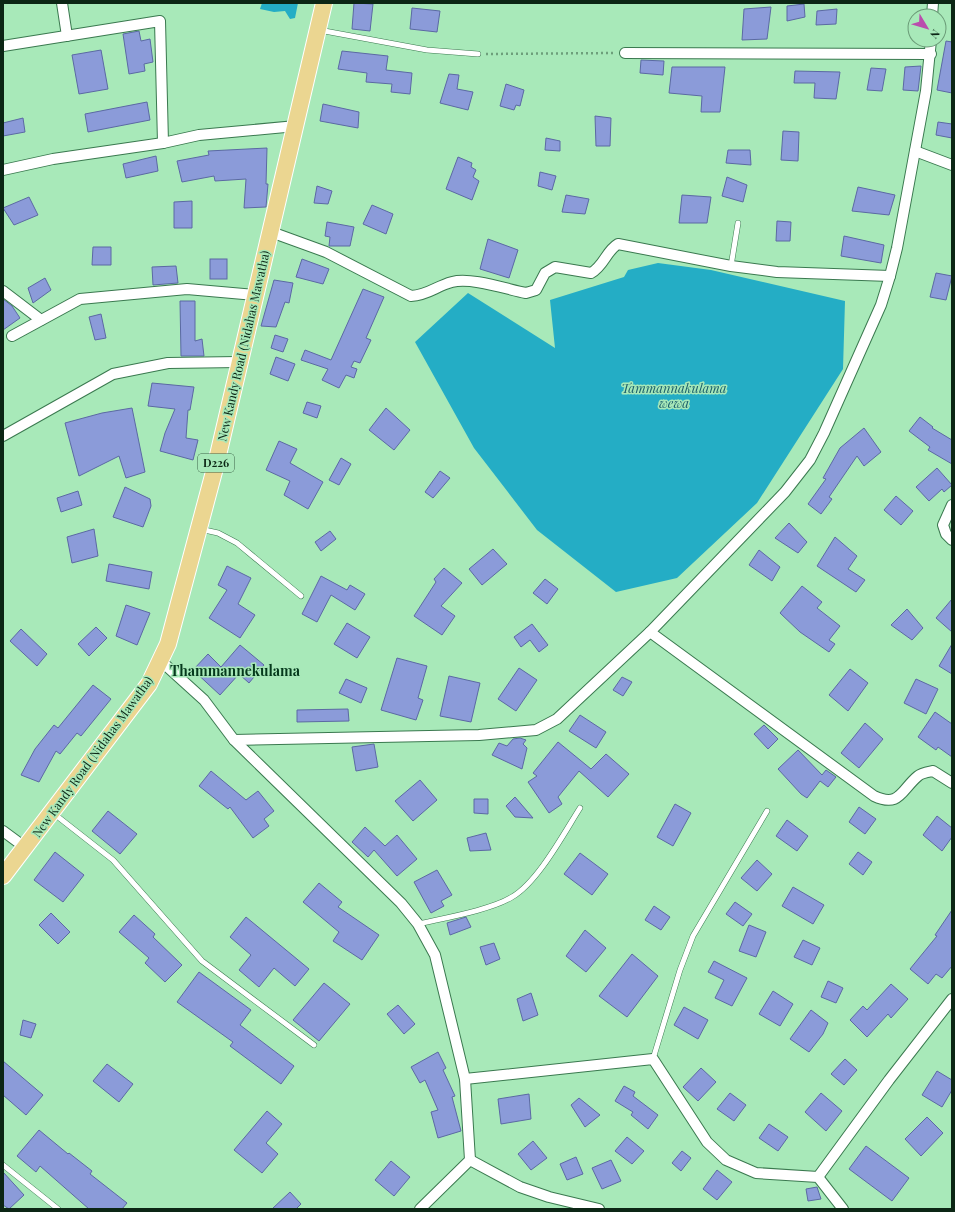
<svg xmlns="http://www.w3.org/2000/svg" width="955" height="1212" font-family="'Playfair Display',serif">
<rect width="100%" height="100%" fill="#a8e9b9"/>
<g fill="#24adc5">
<polygon points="262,3 298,3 295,18 290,19 285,11 274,12 260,9"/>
<polygon points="658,263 711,270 845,301 843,369 757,503 677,578 616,592 537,530 474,448 415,342 468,293 555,348 550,300 624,277 628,270"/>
</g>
<g fill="#8b9bd9" stroke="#5b69a3">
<polygon points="354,3 373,4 370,31 352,29"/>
<polygon points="804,4 805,17 787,21 787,6"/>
<polygon points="771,7 767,39 742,40 744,9"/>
<polygon points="412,8 440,11 437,32 410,29"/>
<polygon points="837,9 836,24 816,25 817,11"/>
<polygon points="139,31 141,41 150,39 153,62 144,64 145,71 129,74 123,34"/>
<polygon points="946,41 952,42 952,93 937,90"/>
<polygon points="101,50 108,89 79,94 72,55"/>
<polygon points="342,51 388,56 386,70 412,73 410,94 391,92 392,84 366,82 367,73 338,69"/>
<polygon points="641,60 664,61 663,75 640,73"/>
<polygon points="921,66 918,91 903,90 905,67"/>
<polygon points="672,67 725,67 720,112 701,112 702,96 669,93"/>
<polygon points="871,68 886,69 882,91 867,90"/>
<polygon points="795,71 840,72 836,99 814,98 815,83 794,83"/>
<polygon points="449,74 459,75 457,89 473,92 468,110 440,103"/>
<polygon points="506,84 524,90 520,106 516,105 514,110 500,106"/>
<polygon points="147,102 150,120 88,132 85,114"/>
<polygon points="323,104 359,112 358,128 320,121"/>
<polygon points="595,116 611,118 610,146 596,146"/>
<polygon points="23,118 25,132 3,136 3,123"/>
<polygon points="938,122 952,124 952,138 936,135"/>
<polygon points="783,131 799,132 798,161 781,160"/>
<polygon points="546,138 560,141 560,151 545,150"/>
<polygon points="267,148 266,184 268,184 266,207 244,208 246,179 215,181 214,176 182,182 177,161 209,155 208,151"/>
<polygon points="728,150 750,150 751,165 726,163"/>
<polygon points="156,156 158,171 126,178 123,164"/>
<polygon points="458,157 472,163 471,167 476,170 473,177 479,181 472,200 446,189"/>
<polygon points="540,172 556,176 552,190 538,186"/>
<polygon points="727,177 747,185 743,202 722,196"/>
<polygon points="317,186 332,191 328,204 314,203"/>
<polygon points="858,187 895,195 889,215 852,211"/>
<polygon points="566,195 589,199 585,214 562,212"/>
<polygon points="682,195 711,197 707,223 679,223"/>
<polygon points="29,197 38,215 14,225 3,208"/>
<polygon points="192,201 192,228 174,228 174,202"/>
<polygon points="372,205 393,214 386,234 363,224"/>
<polygon points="777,221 791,222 790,241 776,241"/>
<polygon points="327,222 354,227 350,246 329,246 330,237 325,236"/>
<polygon points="844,236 884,245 881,263 841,256"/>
<polygon points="488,239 518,250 509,278 480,269"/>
<polygon points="93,247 111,247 111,265 92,265"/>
<rect x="210" y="259" width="17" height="20"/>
<polygon points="302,259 329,269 323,284 296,277"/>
<polygon points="176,266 178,283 153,285 152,267"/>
<polygon points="936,273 952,276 946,300 930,297"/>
<polygon points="45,278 51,290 33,303 28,288"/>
<polygon points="274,280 293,283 289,303 285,302 276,327 261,326"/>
<polygon points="363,289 384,297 366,338 371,340 360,363 354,361 351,367 357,369 354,378 346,375 339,388 322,380 328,369 301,360 305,350 331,360"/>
<polygon points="3,299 12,306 20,318 3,330"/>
<polygon points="180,301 195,301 195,341 202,339 204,356 181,356"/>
<polygon points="101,314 106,338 95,340 89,317"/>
<polygon points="275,335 288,339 283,352 271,348"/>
<polygon points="276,357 295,364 288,381 270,374"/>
<polygon points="152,383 194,387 190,410 188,410 186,438 198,440 193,460 160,451 165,433 175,409 148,406"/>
<polygon points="307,402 321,406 317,418 303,413"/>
<polygon points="132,408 145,472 126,478 119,456 79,476 65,423 102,413"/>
<polygon points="386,408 410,430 394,450 369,430"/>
<polygon points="920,417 933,427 932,428 952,440 952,464 928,450 930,447 909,431"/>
<polygon points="864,428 881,452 864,466 857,456 829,497 832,499 821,514 808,504 826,479 823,478 840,448"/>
<polygon points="279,441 297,449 290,463 323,482 308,509 284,495 290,481 266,470"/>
<polygon points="341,458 351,464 339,485 329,480"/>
<polygon points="937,468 952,485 944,492 942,489 929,501 916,487"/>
<polygon points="440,471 450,478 433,498 425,492"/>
<polygon points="125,487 150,499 151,506 143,527 113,517"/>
<polygon points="78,491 82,505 61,512 57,498"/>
<polygon points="896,496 913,511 901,525 884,510"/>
<polygon points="789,523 807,542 798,553 775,538"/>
<polygon points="94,529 98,556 72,563 67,537"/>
<polygon points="330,531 336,539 321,551 315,542"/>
<polygon points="835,537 857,556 848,569 865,580 856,592 817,566"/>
<polygon points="493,549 507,564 482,585 469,569"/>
<polygon points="759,550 780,567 772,581 749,565"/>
<polygon points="109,564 152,572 149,589 106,581"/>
<polygon points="227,566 251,578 238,604 255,615 240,638 209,618 227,590 218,585"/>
<polygon points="444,568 462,583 441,606 455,616 442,635 414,616 436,582 434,579"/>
<polygon points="321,576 347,590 350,585 365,594 355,610 331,595 317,622 302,614"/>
<polygon points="545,579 558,589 547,604 533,593"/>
<polygon points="802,586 822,602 817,608 840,626 829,640 835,644 829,652 800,632 780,613"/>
<polygon points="952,599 952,632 936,618"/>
<polygon points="126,605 150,613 137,645 116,636"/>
<polygon points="907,609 923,628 912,640 891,625"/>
<polygon points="347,623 370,637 357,658 334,644"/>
<polygon points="532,624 548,645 539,652 530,640 521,647 514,637"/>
<polygon points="96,627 107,638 89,656 78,644"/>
<polygon points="21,629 47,654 37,666 10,641"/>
<polygon points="952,644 952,674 939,666"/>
<polygon points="240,645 264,665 249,683 239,674 220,695 193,670 208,654 221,667"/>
<polygon points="397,658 427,666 418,698 423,700 416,720 381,710"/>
<polygon points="519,668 537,680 516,711 498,699"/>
<polygon points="850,669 868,683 848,711 829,695"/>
<polygon points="449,676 480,683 471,722 440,716"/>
<polygon points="622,677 632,682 623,696 613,690"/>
<polygon points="346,679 367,688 361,703 339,693"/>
<polygon points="916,679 938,689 926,714 904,703"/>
<polygon points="93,685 111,699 81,736 77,733 60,754 56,751 39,782 21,775 35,749 54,725 58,728"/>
<polygon points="348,709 349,721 297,722 297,710"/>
<polygon points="935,712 952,724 952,757 938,747 936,750 918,737"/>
<polygon points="580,715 606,732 596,748 569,731"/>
<polygon points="865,723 883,739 859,768 841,753"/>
<polygon points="764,725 778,739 768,749 754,734"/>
<polygon points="520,738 526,740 523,744 527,748 522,769 492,755 499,743 507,746 513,739"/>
<polygon points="558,742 591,769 606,754 629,774 608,797 579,771 558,797 562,804 549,813 528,782 537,776 533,773"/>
<polygon points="374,744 378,767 356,771 352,747"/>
<polygon points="798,750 822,775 826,770 836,777 828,787 820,781 807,798 801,794 778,769"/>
<polygon points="211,771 246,800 258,791 274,811 264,819 269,826 253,838 230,807 228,809 199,786"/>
<polygon points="420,780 437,800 413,821 395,801"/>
<polygon points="515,797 533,818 515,817 506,806"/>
<polygon points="474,799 488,799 488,814 474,813"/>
<polygon points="675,804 691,813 673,846 657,837"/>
<polygon points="859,807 876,819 865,834 849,822"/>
<polygon points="108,811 137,834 120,854 92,831"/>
<polygon points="937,816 952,828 952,837 942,851 923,835"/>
<polygon points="787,820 808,836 797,851 776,836"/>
<polygon points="365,827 385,846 397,835 417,859 397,876 374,850 368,857 352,842"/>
<polygon points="486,833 491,850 470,851 467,838"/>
<polygon points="55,852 84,875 63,902 34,880"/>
<polygon points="858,852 872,862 863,875 849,864"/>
<polygon points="580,853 608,874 592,895 564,874"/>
<polygon points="757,860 772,874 757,891 741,878"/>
<polygon points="437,870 452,895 441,901 444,906 431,913 414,882"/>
<polygon points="319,883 342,902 338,907 379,935 362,960 333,941 339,932 303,902"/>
<polygon points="793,887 824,905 813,924 782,906"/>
<polygon points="735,902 752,914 743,926 726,914"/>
<polygon points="654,906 670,917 661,930 645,920"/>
<polygon points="952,910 952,966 942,978 936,974 928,984 910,969 937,936 935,935"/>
<polygon points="51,913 70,932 58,944 39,925"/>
<polygon points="134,915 155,934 153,937 182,965 165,982 145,963 149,958 119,932"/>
<polygon points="246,917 309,969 295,986 274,968 259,987 239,970 251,955 230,937"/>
<polygon points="466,917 471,927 450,935 447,923"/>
<polygon points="749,925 766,932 756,957 739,951"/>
<polygon points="585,930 606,948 586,972 566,956"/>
<polygon points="803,940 820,948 812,965 794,957"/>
<polygon points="494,943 500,959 486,965 480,947"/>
<polygon points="632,954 658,976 627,1017 599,996"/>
<polygon points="714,961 747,978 732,1006 715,998 724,980 708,972"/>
<polygon points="199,972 251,1010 240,1025 294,1066 281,1084 230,1046 233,1042 177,1002"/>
<polygon points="828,981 843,988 836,1003 821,997"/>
<polygon points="324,983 350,1004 319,1041 293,1020"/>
<polygon points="891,984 908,999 891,1018 888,1014 867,1037 850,1020 863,1006 867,1010"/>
<polygon points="773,991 793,1004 780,1026 759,1014"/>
<polygon points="531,993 538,1015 523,1021 517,999"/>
<polygon points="398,1005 415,1024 404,1034 387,1014"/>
<polygon points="684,1007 708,1020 698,1039 674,1025"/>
<polygon points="811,1010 828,1023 823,1034 809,1052 790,1039"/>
<polygon points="23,1020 36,1024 31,1038 20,1035"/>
<polygon points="438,1052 446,1068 443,1070 455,1096 452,1097 461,1131 438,1138 431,1112 438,1110 425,1080 420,1083 411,1067"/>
<polygon points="845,1059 857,1070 844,1085 831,1074"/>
<polygon points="3,1061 43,1095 26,1115 3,1095"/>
<polygon points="107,1064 133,1084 119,1102 93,1081"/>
<polygon points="701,1068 716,1082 698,1101 683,1087"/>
<polygon points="937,1071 952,1080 952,1090 942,1107 922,1095"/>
<polygon points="624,1086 635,1092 633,1096 658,1115 648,1129 631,1115 633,1112 615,1101"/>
<polygon points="730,1093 746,1105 734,1121 717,1109"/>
<polygon points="821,1093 842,1111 826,1131 805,1112"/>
<polygon points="529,1094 531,1119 501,1124 498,1099"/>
<polygon points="579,1098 600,1115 585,1127 571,1105"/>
<polygon points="267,1111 282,1124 266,1143 278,1154 262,1173 234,1150"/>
<polygon points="927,1117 943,1133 921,1156 905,1139"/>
<polygon points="769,1124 788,1137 778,1151 759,1138"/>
<polygon points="39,1130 68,1154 69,1153 92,1171 90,1174 127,1203 122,1209 89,1209 40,1166 36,1172 17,1156"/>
<polygon points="627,1137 644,1151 632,1164 615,1151"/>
<polygon points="533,1141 547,1158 531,1170 518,1154"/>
<polygon points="866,1146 909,1178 892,1201 849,1169"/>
<polygon points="682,1151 691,1158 681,1171 672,1163"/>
<polygon points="576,1157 583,1174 567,1180 560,1164"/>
<polygon points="611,1160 621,1181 602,1189 592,1168"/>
<polygon points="391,1161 410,1177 394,1196 375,1180"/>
<polygon points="717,1170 732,1182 717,1200 703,1189"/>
<polygon points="3,1172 24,1195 9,1209 3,1205"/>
<polygon points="817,1187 821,1199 808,1201 806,1189"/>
<polygon points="290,1192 301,1204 296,1209 272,1209"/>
</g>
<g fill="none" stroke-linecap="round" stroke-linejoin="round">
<g stroke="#3a794f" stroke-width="6">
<g id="service">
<polyline points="319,30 427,50 478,54"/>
<polyline points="731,266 738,223"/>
<polyline points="200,529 218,533 237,543 301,596"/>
<polyline points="53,813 113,860 202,961 314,1045"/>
<path d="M418,924c26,-6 73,-14 94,-27 26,-15 52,-64 68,-89"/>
<polyline points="653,1059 680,970 693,936 767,811"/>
<polyline points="3,1165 58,1209"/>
</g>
</g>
<g stroke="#3a794f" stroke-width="12">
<g id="minor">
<polyline points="62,3 67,36"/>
<polyline points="932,16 933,3"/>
<polyline points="3,46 160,21 163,143"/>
<polyline points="625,53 931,54"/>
<polyline points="915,151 952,165"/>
<polyline points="3,170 53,159 163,143 199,135 296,126"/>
<path d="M271,232l55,20 85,44c18,-1 25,-10 41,-14 19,-5 54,7 74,11l10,-3 9,-17 10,-6 36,6c13,-7 15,-22 27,-29l113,22 46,6 113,4"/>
<polyline points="3,291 41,320"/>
<polyline points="12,336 80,299 187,289 255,295"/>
<polyline points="3,436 113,374 168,363 239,362"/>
<polyline points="952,505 943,525 946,534 952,540"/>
<path d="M650,632l224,164c26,12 27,-6 44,-20 3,-3 10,-4 15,-5l19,12"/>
<polyline points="161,661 204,700 234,740 401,903 418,924 435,955 465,1079 470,1160 420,1209"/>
<polyline points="234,740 479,735 536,730 557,719 650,632 785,492 810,460 824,433 881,305 890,276 897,248 926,91 931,40"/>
<polyline points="3,831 26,848"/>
<polyline points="465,1079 653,1059 707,1142 726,1160 756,1173 818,1177 843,1209"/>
<polyline points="470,1160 520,1187 549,1197 599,1209"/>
<polyline points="818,1177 889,1080 952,999"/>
</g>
</g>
<g stroke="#fff" stroke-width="18">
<polyline id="primary" points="3,876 149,684 168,644 215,468 324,3"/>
</g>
<polyline stroke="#6d9f7b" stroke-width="2.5" stroke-dasharray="2 3" stroke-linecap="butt" points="486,54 615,53"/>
<use href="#service" stroke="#fff" stroke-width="5"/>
<use href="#minor" stroke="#fff" stroke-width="10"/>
<use href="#primary" stroke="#ebd691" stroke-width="16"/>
</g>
<g text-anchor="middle" stroke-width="3" stroke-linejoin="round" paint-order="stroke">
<rect fill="#a8e9b9" stroke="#3b6046" stroke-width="1" x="198" y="454" width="36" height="18" rx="3"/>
<g font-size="11" font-weight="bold" fill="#0c2615">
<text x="216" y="467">D226</text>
</g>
<g font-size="12" fill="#0c2615" stroke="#a8e9b9">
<text transform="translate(244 346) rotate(-77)" y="4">New Kandy Road (Nidahas Mawatha)</text>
<text transform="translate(93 757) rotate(-54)" y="4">New Kandy Road (Nidahas Mawatha)</text>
</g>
<g font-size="13" font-style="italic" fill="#1c606d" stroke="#a8e9b9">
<text x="674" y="393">Tammannakulama<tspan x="674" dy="15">wewa</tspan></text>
</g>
<g font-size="14" font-weight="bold" fill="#05391c" stroke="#a8e9b9">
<text x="235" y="676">Thammannekulama</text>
</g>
</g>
<rect width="955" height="1212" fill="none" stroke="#0c2615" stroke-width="8"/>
<g transform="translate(927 28) rotate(128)"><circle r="19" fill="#a8e9b9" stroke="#6a9b77"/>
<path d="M0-3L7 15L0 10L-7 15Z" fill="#ba4dad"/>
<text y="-6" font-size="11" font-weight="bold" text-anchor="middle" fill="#0c2615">N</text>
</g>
</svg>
